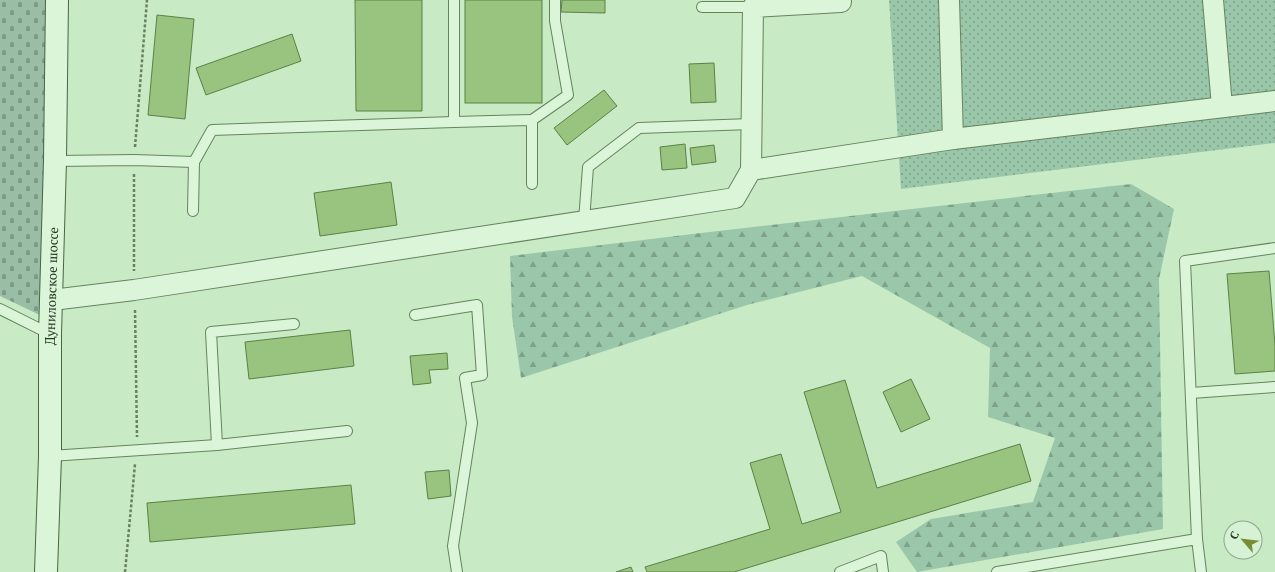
<svg xmlns="http://www.w3.org/2000/svg" width="1275" height="572" font-family="'PT Serif',serif">
<defs>
<pattern id="green-dots" width="8" height="8" patternUnits="userSpaceOnUse"><rect width="8" height="8" fill="#9ac7a9"/><path d="M2 2h.1M6 6h.1" fill="none" stroke="#7da289" stroke-width="1.8" stroke-linecap="round"/></pattern>
<pattern id="forest-firs" width="22" height="20" patternUnits="userSpaceOnUse"><rect width="22" height="20" fill="#9ac7a9"/><path d="M5 1l3.5 6h-7zM16 11l3.5 6h-7z" fill="#7da289"/></pattern>
<pattern id="cemetery-stones" width="16" height="16" patternUnits="userSpaceOnUse"><rect width="16" height="16" fill="#99bda5"/><path d="M2 7V4a2 2 0 0 1 4 0v3zM10 15v-3a2 2 0 0 1 4 0v3z" fill="#7d9a86"/></pattern>
</defs>
<rect width="100%" height="100%" fill="#c8eac5"/>
<polygon fill="url(#green-dots)" points="889,0 1275,0 1275,143 901,189"/>
<polygon fill="url(#forest-firs)" points="1131,184 1174,209 1159,279 1163,529 917,572 896,542 931,519 1033,502 1055,438 988,417 990,348 862,276 747,305 521,378 512,317 510,256 701,233"/>
<polygon fill="url(#cemetery-stones)" points="0,0 46,0 42,316 0,296"/>
<g fill="#98c47f" stroke="#5c8045">
<polygon points="355,0 422,0 422,111 356,111"/>
<rect x="465" y="0" width="77" height="103"/>
<polygon points="562,0 605,0 605,13 561,12"/>
<polygon points="157,15 194,19 185,119 148,115"/>
<polygon points="292,34 301,61 206,95 196,68"/>
<polygon points="714,63 716,102 691,103 689,64"/>
<polygon points="604,90 617,106 567,145 554,128"/>
<polygon points="685,144 687,168 662,170 660,147"/>
<polygon points="714,145 716,162 692,165 690,148"/>
<polygon points="391,182 397,225 320,236 314,193"/>
<polygon points="1269,271 1275,345 1275,371 1235,374 1227,274"/>
<polygon points="350,330 354,366 249,379 245,342"/>
<polygon points="447,353 448,369 429,370 431,383 413,385 410,356"/>
<polygon points="911,379 930,419 901,432 883,392"/>
<polygon points="845,380 877,488 1020,444 1031,481 734,572 647,572 645,567 770,529 750,463 781,454 802,524 841,512 804,392"/>
<polygon points="449,470 451,496 428,499 425,472"/>
<polygon points="351,485 355,524 150,542 147,503"/>
<polygon points="631,567 633,572 616,572"/>
</g>
<g fill="none" stroke-linecap="round" stroke-linejoin="round">
<g stroke="#67835d" stroke-width="12">
<g id="lane">
<polyline points="454,0 454,122 532,120 532,184"/>
<polyline points="702,7 753,7"/>
<polyline points="532,120 568,95 555,21 555,0"/>
<polyline points="55,161 134,160 194,162"/>
<polyline points="193,211 194,162 212,130 454,122"/>
<polyline points="584,221 588,167 639,128 751,124"/>
<polyline points="0,309 50,334"/>
<polyline points="415,315 477,305 482,375 465,378 472,423 453,546 457,572"/>
<polyline points="1191,393 1275,387"/>
<polyline points="217,445 211,332 294,324"/>
<polyline points="50,456 217,445 347,431"/>
<polyline points="1197,539 1185,261 1275,248"/>
<polyline points="840,572 881,556 883,572"/>
<polyline points="997,572 1197,539 1201,572"/>
</g>
</g>
<g stroke="#67835d" stroke-width="22">
<g id="street">
<polyline points="1213,0 1222,107"/>
<polyline points="953,139 1275,101"/>
<polyline points="751,170 953,139 949,0"/>
<polyline points="52,300 134,290 735,198 751,170 753,7 841,2"/>
</g>
</g>
<g stroke="#4a6540" stroke-width="24">
<g id="secondary">
<path id="s1" d="M46,572l4,-116v-122l5,-173 2,-161"/>
</g>
</g>
<g stroke="#67835d" stroke-width="2.5" stroke-dasharray="3 2" stroke-linecap="butt">
<polyline points="135,147 147,0"/>
<polyline points="134,174 134,271"/>
<polyline points="135,310 137,437"/>
<polyline points="125,572 135,464"/>
</g>
<use href="#lane" stroke="#daf5d8" stroke-width="10"/>
<use href="#street" stroke="#daf5d8" stroke-width="20"/>
<use href="#secondary" stroke="#daf5d8" stroke-width="22"/>
</g>
<g text-anchor="middle" stroke-width="3" stroke-linejoin="round" paint-order="stroke">
<g font-size="13" fill="#263520" stroke="#d6f2d4">
<text dy="5" stroke="none"><textPath href="#s1" startOffset="286">Дуниловское шоссе</textPath></text>
</g>
</g>
<g transform="translate(1243 540) rotate(298)"><circle r="19" fill="#d6f2d4" stroke="#90a68c"/>
<path d="M0-3L7 15L0 10L-7 15Z" fill="#798d33"/>
<text y="-6" font-size="11" font-weight="bold" text-anchor="middle" fill="#263520">С</text>
</g>
</svg>
